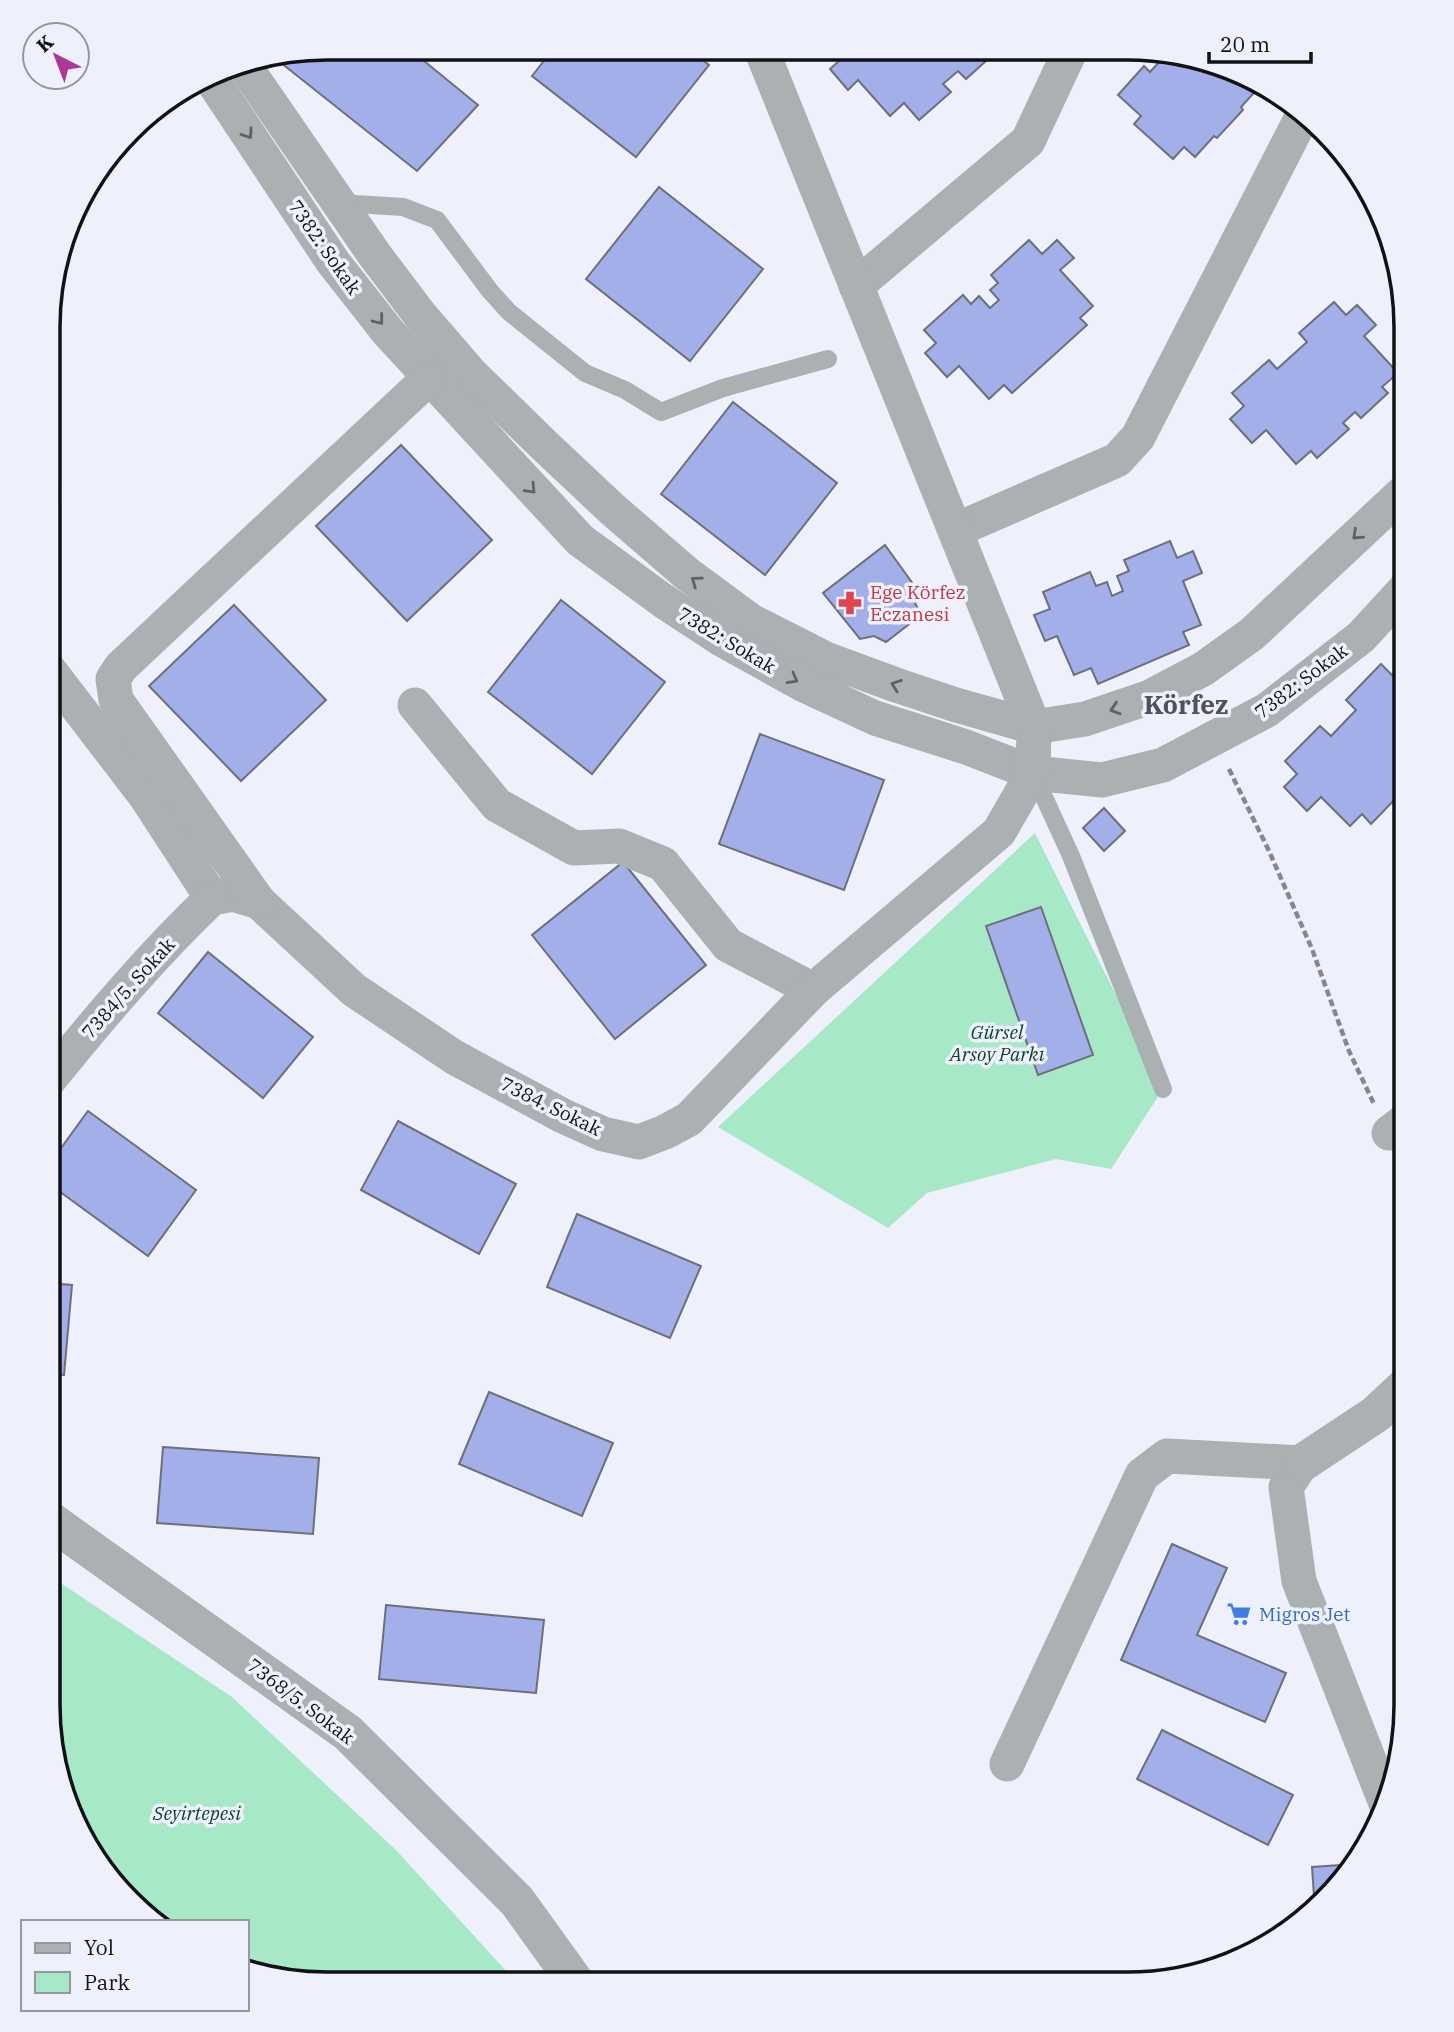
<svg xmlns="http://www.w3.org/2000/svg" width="1454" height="2032" font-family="'IBM Plex Serif',serif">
<rect width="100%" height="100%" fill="#eef1fc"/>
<g fill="#a7e9c7">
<polygon points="1035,833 1163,1089 1111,1169 1056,1159 927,1193 888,1228 718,1127"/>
<polygon points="47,1574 232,1697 396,1850 517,1983 290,1982 247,1966 247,1922 153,1922 116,1889 76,1829 47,1706"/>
</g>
<g fill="#a2afe8" stroke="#6d6f79" stroke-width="2">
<polygon points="326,47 407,47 478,105 417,171 276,59 280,55"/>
<polygon points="554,48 687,48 709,65 636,157 532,76"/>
<polygon points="830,49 995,49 997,51 966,79 958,71 943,84 951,92 919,120 904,103 890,116 858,80 848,90 830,69 840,60"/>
<polygon points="1169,51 1234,68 1262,84 1241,107 1243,110 1217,138 1214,136 1195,157 1184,147 1173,159 1134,124 1141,116 1118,95 1144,66 1150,72"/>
<polygon points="659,187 763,269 690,361 586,279"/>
<polygon points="1029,240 1042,254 1057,240 1074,258 1060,270 1093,306 1080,318 1087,325 1012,393 1004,385 989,399 959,366 947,377 925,353 936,343 924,330 963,295 971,304 979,296 990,308 999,300 990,290 998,283 991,275"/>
<polygon points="1334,302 1346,315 1357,305 1376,325 1364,336 1398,373 1382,387 1388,393 1361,418 1355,412 1343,423 1349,429 1317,458 1311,451 1296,464 1266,430 1252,443 1230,419 1244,406 1232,393 1269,360 1277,369 1307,342 1299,333"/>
<polygon points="733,402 837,483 765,575 661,494"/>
<polygon points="401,445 492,540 407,621 316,526"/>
<polygon points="1170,541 1177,558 1193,551 1202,573 1183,581 1201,625 1183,632 1189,645 1098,684 1091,668 1074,675 1057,636 1045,641 1034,615 1050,609 1043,592 1090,572 1096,586 1107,582 1112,596 1123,591 1117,576 1129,571 1124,560"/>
<polygon points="885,545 921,595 915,603 921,615 886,642 874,636 860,639 823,593"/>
<polygon points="561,600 665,682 592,774 488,692"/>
<polygon points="234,605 326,700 241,781 149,686"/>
<polygon points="1381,664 1392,675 1403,664 1407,667 1407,775 1404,772 1394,782 1403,791 1371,824 1362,814 1350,826 1321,797 1307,811 1284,787 1297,774 1285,761 1320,726 1331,736 1356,710 1346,700"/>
<polygon points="760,734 884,780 844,890 719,844"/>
<polygon points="1104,808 1125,831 1104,851 1083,828"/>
<polygon points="623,862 706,965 615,1039 532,935"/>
<polygon points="1041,907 1093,1055 1038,1075 986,926"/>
<polygon points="208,952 313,1037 263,1098 158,1013"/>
<polygon points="88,1111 196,1190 148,1256 48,1183 48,1166"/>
<polygon points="398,1121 516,1184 479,1254 361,1190"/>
<polygon points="577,1214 701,1266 670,1338 547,1287"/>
<polygon points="48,1283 72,1285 64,1375 48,1374"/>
<polygon points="489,1392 613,1443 582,1516 459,1464"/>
<polygon points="163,1447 319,1458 313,1534 157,1523"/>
<polygon points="1172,1544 1227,1568 1197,1635 1286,1673 1265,1722 1121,1660"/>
<polygon points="386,1605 544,1620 536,1693 379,1679"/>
<polygon points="1162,1730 1293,1795 1268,1845 1137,1779"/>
<polygon points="1357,1864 1315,1911 1312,1867"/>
</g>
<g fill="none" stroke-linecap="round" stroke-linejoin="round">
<g stroke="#85878f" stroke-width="4.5" stroke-dasharray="7 3.5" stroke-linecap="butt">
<polyline points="1229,769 1269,851 1312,949 1349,1051 1374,1104"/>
<polyline points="1400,1163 1406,1179"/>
</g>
<g stroke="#abb1b2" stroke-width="18">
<polyline points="339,203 403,207 437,220 490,291 509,312 585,373 625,390 661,412 723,388 828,359"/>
<polyline points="1033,773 1071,856 1163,1089"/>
</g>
<g stroke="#abb1b2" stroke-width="35">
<polyline points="241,61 374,254 420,315 471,374 546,447 612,509 686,573 751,621 828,660 896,685 956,705 1034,727 1085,719 1150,697 1203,669 1252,634 1407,489"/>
<polyline points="210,77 333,262 388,332 580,540 662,600 723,640 804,685 875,718 966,747 1033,773 1102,780 1163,765 1267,710 1361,637 1407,587"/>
<polyline points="856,286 1028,141 1071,49"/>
<polyline points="956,530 1117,460 1138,437 1304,113"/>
<polyline points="49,670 145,795 212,898"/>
<polyline points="415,705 497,805 574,848 619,846 663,864 728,945 813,990"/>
<polyline points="212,898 233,894 259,902 354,990 454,1057 563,1116 603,1134 639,1142 665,1132 689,1119 813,990 999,832 1033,773 1034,727 761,49"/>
<polyline points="259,902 116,700 113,679 121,667 429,378"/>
<path d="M48,1081c51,-63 105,-127 164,-183"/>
<polyline points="1389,1133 1406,1120"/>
<polyline points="1302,1463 1286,1487 1299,1581 1387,1806"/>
<polyline points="1007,1764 1142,1475 1167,1456 1302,1463"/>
</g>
<g stroke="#abb1b2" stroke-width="38">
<polyline points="1302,1463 1376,1414 1406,1386"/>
<polyline points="48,1519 348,1733 517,1901 576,1983"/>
</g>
</g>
<defs><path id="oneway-chevron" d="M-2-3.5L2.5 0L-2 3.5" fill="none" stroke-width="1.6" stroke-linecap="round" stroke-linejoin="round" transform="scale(1.75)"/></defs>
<g stroke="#5e6264">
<use href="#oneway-chevron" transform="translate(248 134) rotate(56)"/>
<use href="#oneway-chevron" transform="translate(379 320) rotate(52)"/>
<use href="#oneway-chevron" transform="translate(531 489) rotate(46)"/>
<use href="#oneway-chevron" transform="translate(1357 535) rotate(137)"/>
<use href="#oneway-chevron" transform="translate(696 581) rotate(-144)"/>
<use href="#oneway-chevron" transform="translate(793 679) rotate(29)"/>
<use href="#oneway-chevron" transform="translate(896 685) rotate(-160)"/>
<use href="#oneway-chevron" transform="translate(1115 709) rotate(162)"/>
</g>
<defs>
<g id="pharmacy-bare" transform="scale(1.89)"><path d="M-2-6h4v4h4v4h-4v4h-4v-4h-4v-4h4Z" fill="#e0444e" stroke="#eef1fc" stroke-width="2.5" paint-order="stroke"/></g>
<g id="supermarket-bare" transform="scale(1.89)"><path d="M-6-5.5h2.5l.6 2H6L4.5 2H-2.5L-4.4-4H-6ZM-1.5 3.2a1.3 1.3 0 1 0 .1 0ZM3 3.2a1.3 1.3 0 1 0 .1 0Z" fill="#3f7fe0" stroke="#eef1fc" stroke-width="2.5" paint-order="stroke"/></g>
</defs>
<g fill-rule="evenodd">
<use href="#pharmacy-bare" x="850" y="603"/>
<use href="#supermarket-bare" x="1239" y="1614"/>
</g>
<g text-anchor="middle" stroke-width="7" stroke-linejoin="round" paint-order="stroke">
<g font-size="19" fill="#111216" stroke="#eef1fc">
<text transform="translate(325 247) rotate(55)" y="7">7382: Sokak</text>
<text transform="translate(727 640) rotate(31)" y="7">7382: Sokak</text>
<text transform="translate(1301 681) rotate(-37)" y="7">7382: Sokak</text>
<text transform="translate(128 988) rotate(-48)" y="7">7384/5. Sokak</text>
<text transform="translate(551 1106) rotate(26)" y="7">7384. Sokak</text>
<text transform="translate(301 1701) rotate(37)" y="7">7368/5. Sokak</text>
</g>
<g font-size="19" fill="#be3a42" stroke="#eef1fc" text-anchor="start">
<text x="870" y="599">Ege Körfez<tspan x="870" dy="22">Eczanesi</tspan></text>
</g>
<g font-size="19" font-style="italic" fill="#0d432d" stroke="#eef1fc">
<text x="997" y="1039">Gürsel<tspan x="997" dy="22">Arsoy Parkı</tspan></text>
<text x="197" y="1820">Seyirtepesi</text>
</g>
<g font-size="19" fill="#366cbe" stroke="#eef1fc" text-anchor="start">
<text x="1259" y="1621">Migros Jet</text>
</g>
<g font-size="26" font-weight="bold" fill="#50525b" stroke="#eef1fc">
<text x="1186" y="714">Körfez</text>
</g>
</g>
<path d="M0 0H1454V2032H0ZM327 60H1127A267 267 0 0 1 1394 327V1705A267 267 0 0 1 1127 1972H327A267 267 0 0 1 60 1705V327A267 267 0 0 1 327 60Z" fill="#eef1fc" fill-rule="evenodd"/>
<path fill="none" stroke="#111216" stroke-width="3.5" d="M327 60H1127A267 267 0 0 1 1394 327V1705A267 267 0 0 1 1127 1972H327A267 267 0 0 1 60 1705V327A267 267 0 0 1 327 60Z"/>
<rect x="21" y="1920" width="228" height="91" fill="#eef1fc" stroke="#9698a0" stroke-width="2"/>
<rect x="35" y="1943" width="35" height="10" fill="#abb1b2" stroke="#9698a0" stroke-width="2"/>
<text x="84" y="1955" font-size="21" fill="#111216">Yol</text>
<rect x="35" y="1972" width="35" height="21" fill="#a7e9c7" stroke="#9698a0" stroke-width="2"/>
<text x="84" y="1990" font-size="21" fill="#111216">Park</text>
<g transform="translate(56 56) rotate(318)"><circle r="33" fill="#eef1fc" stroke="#9698a0" stroke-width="2"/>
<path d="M0-5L12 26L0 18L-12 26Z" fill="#aa3894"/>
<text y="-10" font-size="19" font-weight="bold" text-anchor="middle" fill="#111216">K</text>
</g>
<path d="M1209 52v10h102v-10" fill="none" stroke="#111216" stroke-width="3.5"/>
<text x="1220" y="52" font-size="21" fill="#111216" stroke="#eef1fc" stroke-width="5" paint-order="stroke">20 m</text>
</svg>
